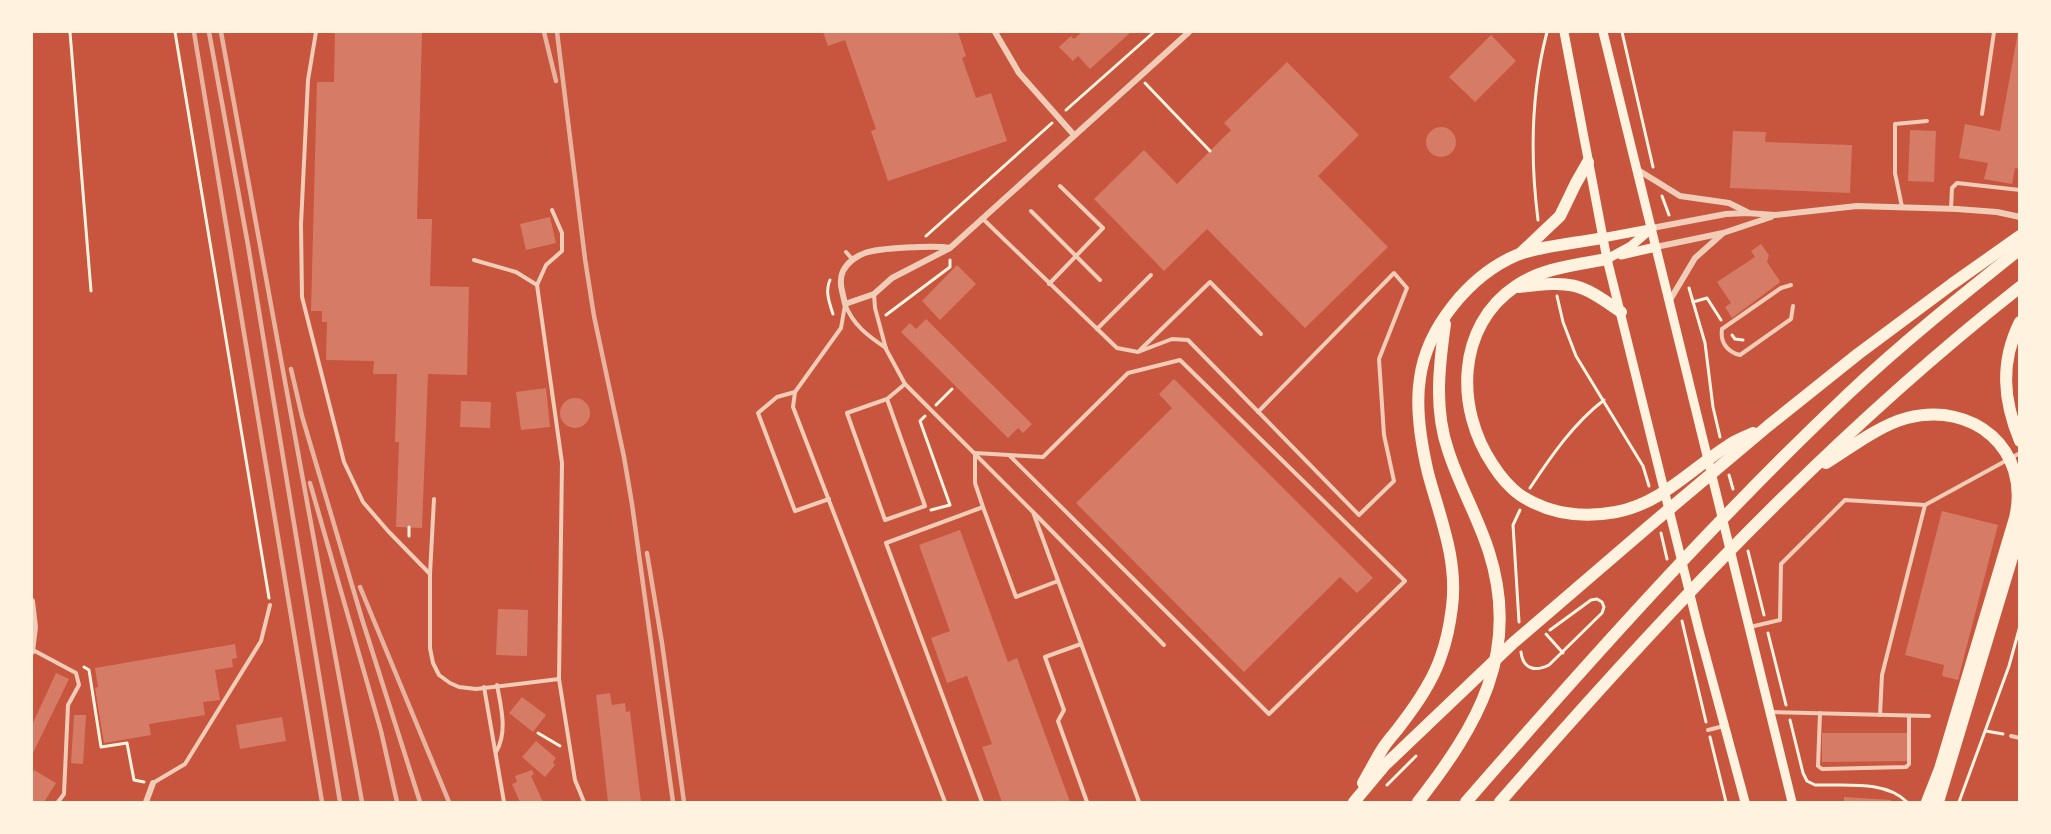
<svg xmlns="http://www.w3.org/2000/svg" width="2051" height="834" font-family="'Work Sans',sans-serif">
<rect width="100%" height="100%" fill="#c8553d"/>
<g fill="#d67c66">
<polygon points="335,32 422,32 417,219 432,219 430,286 469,287 467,375 428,374 422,528 396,527 399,442 395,442 397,374 373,374 374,361 326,360 327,322 322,322 322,311 311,311 317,82 334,82"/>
<polygon points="823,32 958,32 966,56 962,58 976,98 991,93 1007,141 888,181 871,131 876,129 845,40 828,46"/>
<polygon points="1082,32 1131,32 1090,69 1078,56 1073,61 1059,47 1071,36 1074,39"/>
<polygon points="2018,32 2020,169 2015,168 2012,184 1984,179 1988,163 1959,158 1965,124 2000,131"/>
<polygon points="1491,35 1516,61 1475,102 1449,77"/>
<polygon points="1287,62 1359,135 1318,176 1388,247 1305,328 1207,229 1164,271 1094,199 1144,150 1177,184 1231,130 1224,123"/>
<circle cx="1441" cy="142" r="15"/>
<polygon points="1910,130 1936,131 1934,182 1908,181"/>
<polygon points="1733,131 1766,132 1765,142 1852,145 1850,193 1730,188"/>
<polygon points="550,217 556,243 526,250 520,224"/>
<polygon points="1761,244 1769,255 1767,262 1780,281 1779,283 1732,318 1725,307 1731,303 1717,282 1755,257 1751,251"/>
<polygon points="957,265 976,284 940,320 922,301"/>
<polygon points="926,319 1032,424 1023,433 1018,428 1008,438 901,332 910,323 916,329"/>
<polygon points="1174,379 1373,578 1357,593 1340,577 1244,672 1076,503 1172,408 1159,394"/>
<polygon points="546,388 550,427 521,430 516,392"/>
<circle cx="575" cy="413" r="15"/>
<polygon points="461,401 491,402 490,428 460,427"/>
<polygon points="1942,511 1998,525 1958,680 1942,676 1944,665 1905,655"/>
<polygon points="960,530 1008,662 1017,658 1070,802 1002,802 982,747 992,744 967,676 947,683 931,638 950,631 919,545"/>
<polygon points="498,609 528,610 527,656 496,655"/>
<polygon points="235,644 237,658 232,659 233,667 215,670 220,700 203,702 205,715 149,724 151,735 104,743 95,688 98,687 95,668"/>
<polygon points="56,673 69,679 32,755 32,725"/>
<polygon points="610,693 612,705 625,703 626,712 630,711 641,802 608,802 596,695"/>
<polygon points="522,697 546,715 533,732 509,713"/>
<polygon points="74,715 86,715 83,764 71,763"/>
<polygon points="282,717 286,741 240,749 236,725"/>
<polygon points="1822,733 1907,733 1907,761 1822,762"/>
<polygon points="536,741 556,758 553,762 555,765 545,777 522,757"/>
<polygon points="34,770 56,783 44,802 32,802 32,774"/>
<polygon points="532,770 534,774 531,776 543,802 520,802 512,784 517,782 515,776"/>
<polygon points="1844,797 1891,800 1891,802 1844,802"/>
</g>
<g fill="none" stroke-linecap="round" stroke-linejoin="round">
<g stroke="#fff3e0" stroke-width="3">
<polyline points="70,32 91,291"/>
<polyline points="175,32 269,598"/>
<polyline points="1622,32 1653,167"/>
<polyline points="1145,83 1210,151"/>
<polyline points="1066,110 1154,32"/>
<polyline points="1662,196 1669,215"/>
<path d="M1538,220c-8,-63 -7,-127 9,-188"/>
<polyline points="926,236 1052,123"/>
<path d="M830,280c-5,11 -1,22 3,34"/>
<polyline points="1689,288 1705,343 1713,407 1720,437"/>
<polyline points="1557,296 1563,322 1576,356 1643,466 1649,486"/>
<polyline points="1693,302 1707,298 1721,320"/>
<polyline points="886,315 950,267 950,260"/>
<polyline points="1732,335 1735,339 1743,340"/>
<polyline points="936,405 952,389"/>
<polyline points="925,416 920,421 950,505 931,510"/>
<polyline points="1729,475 1733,489"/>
<path d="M1530,488c21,-32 44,-65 74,-88"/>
<polyline points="1661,533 1667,559"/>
<polyline points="409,536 409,527"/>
<polyline points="1748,551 1764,615"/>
<polyline points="1682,621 1706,722"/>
<polyline points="1519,622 1513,525 1520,510"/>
<polyline points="1768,633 1786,705"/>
<polyline points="1546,634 1563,653"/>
<path d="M1521,652c2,17 14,20 28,13l53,-52 2,-6 -2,-5 -5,-3 -6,1 -41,30"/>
<polyline points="84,667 89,670 101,747 127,743 134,780 144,782"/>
<path d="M1790,720l13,53 4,8 8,4c30,1 70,-5 92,17"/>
<polyline points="1986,731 2003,734"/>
<polyline points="538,733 560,746"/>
<polyline points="1710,737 1726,802"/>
<polyline points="1387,785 1416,756"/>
<polyline points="1959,802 2009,666 2020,626"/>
</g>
<g stroke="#f1ccb7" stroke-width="4">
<polyline points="316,32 308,80 301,224 302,297 344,462 363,502 388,531 430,574"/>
<polyline points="1982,114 1994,32"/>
<polyline points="1902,207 1895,173 1895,124 1927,121"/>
<polyline points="1951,209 1952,188 1957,183 2020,190"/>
<polyline points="552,210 562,233 562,251 546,265 537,285 562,463 559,679 575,780 584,802"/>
<polyline points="1031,211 1100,280"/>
<polyline points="983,219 1117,348 1138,352 1172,339 1188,340 1359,515 1394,481 1384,435 1379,359 1407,288 1394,273 1258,412"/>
<polyline points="846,252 853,260"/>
<polyline points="474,260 516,272 537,285"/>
<polyline points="1049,284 1103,228 1060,186"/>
<path d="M1791,285l-10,3 -59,41c-2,13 5,23 18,26l51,-36 2,-13"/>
<polyline points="874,294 875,308 886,349 905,384 1033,512 1139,802"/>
<path d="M845,304c8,21 23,32 41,44"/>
<polyline points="845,305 841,328 795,392 793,407 945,802"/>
<polyline points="1097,329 1151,275"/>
<polyline points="1140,350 1210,282 1261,334"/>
<polyline points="795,392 777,397 758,413 795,511 829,499"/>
<polyline points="887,399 925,506 885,520 847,413 887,399 905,384"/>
<polyline points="975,453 1009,455 1269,714 1405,581 1180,360 1128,373 1043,457 1009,455"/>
<polyline points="975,454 975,483 983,507 886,543 982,802"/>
<polyline points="434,499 430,574 430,648 433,663 439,675 450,683 459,687 476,689 559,679"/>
<polyline points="983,507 1016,597 1058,581"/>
<polyline points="1034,513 1164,645"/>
<polyline points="1750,627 1780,620 1781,564 1845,500 1925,505 2020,453"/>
<polyline points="1081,644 1045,657 1064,710 1058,721 1087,802"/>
<polyline points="33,650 76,673 79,685 68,705 64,794 58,802"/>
<polyline points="484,687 504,802"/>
<polyline points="1771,712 1929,716"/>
<polyline points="1820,713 1818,766 1822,769 1906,767 1909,764 1909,716"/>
<polyline points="1880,715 1882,675 1925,505"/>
<polyline points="1708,730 1724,726"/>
<polyline points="2011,736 2020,738"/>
<path d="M496,752c12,-20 5,-45 1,-67"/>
<polyline points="153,783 185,764 261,641 270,605"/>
</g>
<g stroke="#f1ccb7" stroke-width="6">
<polyline points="995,32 1019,73 1074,135"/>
<polyline points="1638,170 1680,196 1729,203 1747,212"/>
<polyline points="1652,228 1726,214 1747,213 1775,215 1857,206 1957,209 1997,212 2020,217"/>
<polyline points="1656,247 1723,233 1771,217"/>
<path d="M950,248c-15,-3 -72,0 -85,5 -9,3 -18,10 -22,18 -5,11 0,22 2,33l29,-10 18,-16 58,-30 239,-216"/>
<polyline points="1670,300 1695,258 1722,234"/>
<polyline points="32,601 35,627 32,652"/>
<polyline points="146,802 153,783"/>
</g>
<g stroke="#fff3e0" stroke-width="9">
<polyline points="1564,32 1607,259 1699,631 1745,802"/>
<polyline points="1603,32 1792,802"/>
<polyline points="1602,238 1650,229"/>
<polyline points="1621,255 1656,247"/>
<polyline points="1607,259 1631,246 1652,228"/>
</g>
<g stroke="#fff3e0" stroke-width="12">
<polyline points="1521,253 1560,216 1576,183 1588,162"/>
<path d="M1607,259c-31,6 -65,9 -91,27 -60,40 -61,123 -23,179 7,11 16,22 27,30 29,19 63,23 96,17 45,-8 76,-44 113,-67 7,-5 16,-8 24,-12"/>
<path d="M1519,287c52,-6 59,-6 102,25"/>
<path d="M1826,463c24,-15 54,-38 81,-45 66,-17 124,31 108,100l-75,251 -13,33"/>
<path d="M1363,783c7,-12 13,-24 20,-35 5,-8 12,-15 17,-22 16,-21 33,-45 41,-70 6,-16 9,-33 11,-49 6,-48 -12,-89 -24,-134 -7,-30 -13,-64 -8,-95 7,-51 50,-103 97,-123 22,-9 61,-12 85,-17"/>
<polyline points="1354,802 1385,765 1513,643 1648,527 1768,426 1858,354 1952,284 2020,236"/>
<path d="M1418,802c60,-77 103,-150 71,-250 -11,-35 -30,-67 -41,-102 -14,-41 -9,-83 -3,-126"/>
<path d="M1466,802c122,-140 246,-279 381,-407 55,-52 114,-99 173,-146"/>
<path d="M1500,802c160,-184 327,-363 520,-515"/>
</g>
<g stroke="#fff3e0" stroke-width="12">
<path d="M2020,322c-20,40 -17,78 0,119"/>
<polyline points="1938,802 2020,531"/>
</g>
<g stroke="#e9b49f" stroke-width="4.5">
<polyline points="194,32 322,802"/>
<polyline points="209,32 248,245 340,802"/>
<polyline points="221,32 362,802"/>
<polyline points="544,32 556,81"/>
<polyline points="557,32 585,259 594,316 624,457 632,504 673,802"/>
<polyline points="291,369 302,416 362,619 420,802"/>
<polyline points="310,483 381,731 397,802"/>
<polyline points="647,553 662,643 684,802"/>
<polyline points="360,587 449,802"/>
</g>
</g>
<rect width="2051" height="834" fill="none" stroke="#fff3e0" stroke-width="66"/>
</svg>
